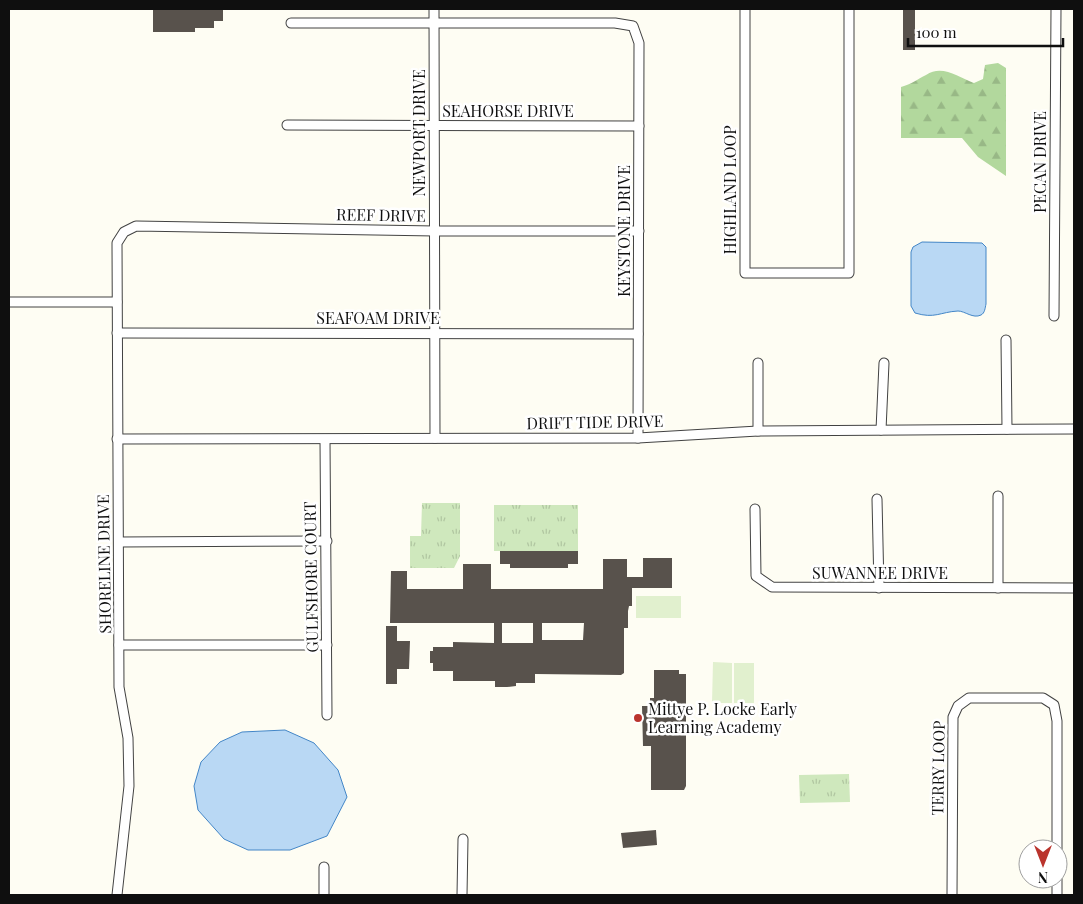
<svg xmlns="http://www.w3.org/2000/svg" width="1083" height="904" font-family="'Playfair Display',serif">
<defs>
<pattern id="forest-firs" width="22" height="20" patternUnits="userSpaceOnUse" patternTransform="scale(1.25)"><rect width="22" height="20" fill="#b2d89d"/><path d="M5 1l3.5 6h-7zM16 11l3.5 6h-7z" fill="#98b886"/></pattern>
<pattern id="park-tufts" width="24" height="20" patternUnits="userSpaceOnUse" patternTransform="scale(1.25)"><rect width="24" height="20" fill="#cfe8bd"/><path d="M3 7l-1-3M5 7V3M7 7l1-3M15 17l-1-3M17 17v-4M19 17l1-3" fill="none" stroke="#b1c6a1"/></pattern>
</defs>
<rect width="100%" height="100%" fill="#fefdf3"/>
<path fill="url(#forest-firs)" d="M998,63l8,5v108l-28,-19 -16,-19h-61v-51c11,-3 15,-7 25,-12 16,-11 32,2 48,8l9,-4 2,-14z"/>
<g fill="url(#park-tufts)">
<polygon points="422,503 460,503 460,556 454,568 410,568 410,536 421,536"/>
<rect x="494" y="505" width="84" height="46"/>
<polygon points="849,774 850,802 800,803 799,775"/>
</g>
<g fill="#e1f0ce">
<rect x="636" y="596" width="45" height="22"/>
<polygon points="713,662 732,663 732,703 712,703"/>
<rect x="734" y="663" width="20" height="40"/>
</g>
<g fill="#b9d8f4" stroke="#4386c7">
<path d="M922,242l60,1 4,4v57c-1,4 -1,9 -5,11 -8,4 -16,-4 -23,-4 -18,1 -23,8 -43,2l-4,-7v-54l2,-5z"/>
<polygon points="285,730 314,743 338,770 347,797 327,836 290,850 248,850 224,839 198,810 194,786 201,762 220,742 242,732"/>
</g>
<g fill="#58524c" fill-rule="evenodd">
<polygon points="153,9 223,9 223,21 214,21 214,28 195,28 195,32 153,32"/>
<rect x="903" y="9" width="12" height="41"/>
<polygon points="500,551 578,551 578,564 568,564 568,568 510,568 510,564 500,564"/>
<path d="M643,558h29v30h-40v18h-3l-1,5v17h-4v45l-3,2 -86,-1v9h-19v3l-9,1h-12v-6h-42v-10h-20v-8h-3v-12h3v-4h20v-5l41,1v-20h-104l1,-52h16v18h56v-25h28v25h112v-30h24v18h16zM502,623h31v20h-31zM542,623h42l-1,17h-41z"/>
<polygon points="386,626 397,626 397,641 410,641 409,669 397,669 397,684 386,684"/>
<polygon points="654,670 679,670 679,674 686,674 686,786 684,790 651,790 651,746 643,746 642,706 650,706 650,698 654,698"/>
<polygon points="656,830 657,845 623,848 621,833"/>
</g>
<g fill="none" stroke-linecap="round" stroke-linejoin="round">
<g stroke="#424242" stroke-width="11">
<g id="minor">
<polyline points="434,9 435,438"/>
<polyline points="745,9 745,273 849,273 849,9"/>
<polyline points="291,23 615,23 633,26 639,43 638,438"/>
<polyline points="287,125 639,126"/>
<polyline points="9,302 117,302"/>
<polyline points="1054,316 1056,9"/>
<polyline points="117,333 638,334"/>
<polyline points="1006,340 1007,429"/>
<polyline points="758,363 758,431"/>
<polyline points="881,430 884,363"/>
<polyline points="117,439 638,438 758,431 1074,429"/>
<polyline points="325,440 327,715"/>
<polyline points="877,499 879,588"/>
<polyline points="755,509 756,576 772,587 1074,588"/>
<polyline points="119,542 327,541"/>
<polyline points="998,588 998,496"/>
<polyline points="119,645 327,645"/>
<polyline points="1057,879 1057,895"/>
<polyline points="117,895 129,786 128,738 119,687 117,243 124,232 136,226 435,231 639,231"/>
<polyline points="324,895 324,867"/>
<polyline points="462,895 463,839"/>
<polyline points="952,895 953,717 958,706 969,698 1043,698 1054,705 1057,721 1057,849"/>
</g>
</g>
<use href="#minor" stroke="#fff" stroke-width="9"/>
</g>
<circle fill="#ba342d" stroke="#fff" stroke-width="2" cx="638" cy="718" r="5"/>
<g text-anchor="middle" stroke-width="5" stroke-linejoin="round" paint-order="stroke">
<g font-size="16" fill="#0f0f0f" stroke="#fff">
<text x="508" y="117">SEAHORSE DRIVE</text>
<text transform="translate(419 133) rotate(-90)" y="6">NEWPORT DRIVE</text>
<text transform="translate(1040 162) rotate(-90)" y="6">PECAN DRIVE</text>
<text transform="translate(730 190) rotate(-90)" y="6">HIGHLAND LOOP</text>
<text transform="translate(381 215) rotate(1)" y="6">REEF DRIVE</text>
<text transform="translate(624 231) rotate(-90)" y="6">KEYSTONE DRIVE</text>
<text x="378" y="324">SEAFOAM DRIVE</text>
<text transform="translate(595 422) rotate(-1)" y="6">DRIFT TIDE DRIVE</text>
<text transform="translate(104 564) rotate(-91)" y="6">SHORELINE DRIVE</text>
<text x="880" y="579">SUWANNEE DRIVE</text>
<text transform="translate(311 577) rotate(-91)" y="6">GULFSHORE COURT</text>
<text transform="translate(938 768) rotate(-89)" y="6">TERRY LOOP</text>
</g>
<g font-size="16" fill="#0f0f0f" stroke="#fff" text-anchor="start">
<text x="648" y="715">Mittye P. Locke Early<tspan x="648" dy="18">Learning Academy</tspan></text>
</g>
</g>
<rect width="1083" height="904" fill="none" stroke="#0f0f0f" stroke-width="20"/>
<g transform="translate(1043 864) rotate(180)"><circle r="24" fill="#ffffff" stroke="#9f9f9f"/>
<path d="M0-4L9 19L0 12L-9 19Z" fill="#ba342d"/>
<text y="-8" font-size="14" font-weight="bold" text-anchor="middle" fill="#0f0f0f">N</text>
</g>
<path d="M908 38v8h155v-8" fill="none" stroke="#0f0f0f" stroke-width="2.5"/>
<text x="916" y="38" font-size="15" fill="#0f0f0f" stroke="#ffffff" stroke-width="4" paint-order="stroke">100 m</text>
</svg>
